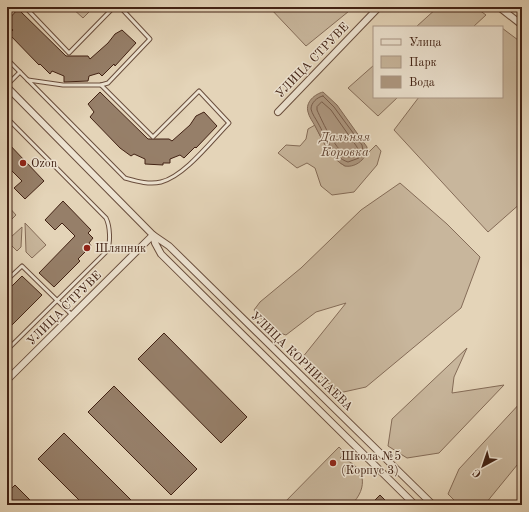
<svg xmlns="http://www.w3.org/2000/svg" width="529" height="512" font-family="'Old Standard TT',serif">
<rect width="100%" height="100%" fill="#e4d4b8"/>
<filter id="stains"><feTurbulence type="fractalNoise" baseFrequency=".005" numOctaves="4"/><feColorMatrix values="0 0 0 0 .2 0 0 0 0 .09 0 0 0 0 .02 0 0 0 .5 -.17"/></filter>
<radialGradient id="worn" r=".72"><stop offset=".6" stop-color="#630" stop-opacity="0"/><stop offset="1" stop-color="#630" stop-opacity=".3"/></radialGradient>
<g fill="#c8b69c" stroke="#856c58">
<polygon points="71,7 94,7 83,18"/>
<polygon points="269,7 354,7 306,46"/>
<polygon points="438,7 475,7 486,15 473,27 416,27"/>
<polygon points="502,28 522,43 522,202 488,232 394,130 419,97 502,97"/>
<polygon points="374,65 374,97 398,97 378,116 348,88"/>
<path d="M315,125c7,15 16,34 30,41l21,-11 10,-10 5,6 -4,14 -23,27 -22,3 -11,-9 -6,-18 -8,-5 -10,5 -19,-15 8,-8 14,1 6,-7 2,-10z"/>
<polygon points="400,183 447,224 480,257 461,308 366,387 339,393 302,358 346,303 316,312 286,335 271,330 254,310 260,302 301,268 361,210"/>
<polygon points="7,205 16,215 7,224"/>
<polygon points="25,223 46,245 32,258 26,252"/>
<polygon points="22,227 21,247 17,251 7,241 7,233 11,237"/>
<polygon points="467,348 454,377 452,393 504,385 439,453 407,458 388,446 392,419"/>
<polygon points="522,401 522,459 486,503 459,505 448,494 459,469"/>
<path d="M339,447l6,6 -5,5c26,7 29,30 11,47h-69z"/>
</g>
<path fill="#ad9780" stroke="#826855" d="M323,92l14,13 30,42c1,11 -11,21 -22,19 -15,-8 -22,-25 -30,-40 -2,-4 -6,-9 -7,-14 -3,-10 7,-18 15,-20z"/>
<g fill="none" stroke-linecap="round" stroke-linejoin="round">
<g stroke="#785c4a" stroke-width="1">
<path d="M323,96l11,11 28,38 1,6 -4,7 -11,4c-16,-5 -22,-25 -30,-39 -2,-4 -6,-9 -7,-14 0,-6 6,-12 12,-13z"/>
<path d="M322,102l9,8 26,37 1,3 -3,4 -6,3c-13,-5 -26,-34 -32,-47v-3z"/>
</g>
</g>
<g fill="#967f69" stroke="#422214">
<polygon points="18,9 66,56 88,56 90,59 108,43 115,34 122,30 136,43 115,66 114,64 102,76 99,73 89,76 88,81 64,82 64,76 52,71 50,74 40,64 39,65 9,34 13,30 7,24 7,21"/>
<polygon points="100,92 148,139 169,139 172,141 190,125 196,116 204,112 217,126 196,148 195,147 184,158 180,155 170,159 170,163 163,163 163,165 145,164 145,159 134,154 131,156 120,148 90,117 94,112 88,104"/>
<polygon points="7,142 44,181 25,199 14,188 22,181 7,166"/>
<polygon points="63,201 91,230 88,233 93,238 89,243 91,246 78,259 80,261 54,287 39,273 75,236 62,223 55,230 45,220"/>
<polygon points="22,276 42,295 7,330 7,291"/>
<polygon points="164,333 247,417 221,443 138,359"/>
<polygon points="114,386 197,469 171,495 88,412"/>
<polygon points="64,433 136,505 84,505 38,459"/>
<polygon points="15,485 35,505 7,505 7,493"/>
<polygon points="380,495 390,505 370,505"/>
</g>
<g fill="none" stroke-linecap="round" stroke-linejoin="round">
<g stroke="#6a4e3d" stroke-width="5">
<g id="lane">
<polyline points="25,7 69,53 114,7"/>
<path d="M7,59l118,119c11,3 24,7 36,4 24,-6 51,-42 68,-59l-30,-32 -46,46 -52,-52"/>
<polyline points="28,80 63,85 101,85 108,83 150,39 120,7"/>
<polyline points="7,85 20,72"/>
<path d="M7,118l99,100c4,8 5,25 1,33l-100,99"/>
<polyline points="7,280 22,266 72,315"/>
</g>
</g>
<g stroke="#6a4e3d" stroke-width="8">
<g id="street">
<polyline points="499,7 522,25"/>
<polyline points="7,87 153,235 7,380"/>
<polyline points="278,112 379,7"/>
<polyline points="415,505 161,254 155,243 153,235 169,246 433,505"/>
</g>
</g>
<use href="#lane" stroke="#ede3d1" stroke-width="3"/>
<use href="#street" stroke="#ede3d1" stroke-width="6"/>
</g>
<g fill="#8f2418" stroke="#ede3d1" stroke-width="1.5">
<circle cx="23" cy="163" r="4"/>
<circle cx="87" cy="248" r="4"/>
<circle cx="333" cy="463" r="4"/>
</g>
<g text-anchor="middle" stroke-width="3" stroke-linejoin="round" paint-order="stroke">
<g font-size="12" fill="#422214" stroke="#ede3d1">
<text transform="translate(312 60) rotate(-46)" y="4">УЛИЦА СТРУВЕ</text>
<text transform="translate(64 308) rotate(-45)" y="4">УЛИЦА СТРУВЕ</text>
<text transform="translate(302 361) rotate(44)" y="4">УЛИЦА КОРНИЛАЕВА</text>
</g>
<g font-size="12" fill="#422214" stroke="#ede3d1" text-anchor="start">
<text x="31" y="167">Ozon</text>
<text x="95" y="252">Шляпник</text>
<text x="341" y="460">Школа №5<tspan x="341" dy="14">(Корпус 3)</tspan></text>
</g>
<g font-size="13" font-style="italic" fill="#624534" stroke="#ede3d1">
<text x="345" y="141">Дальняя<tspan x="345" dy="15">Коровка</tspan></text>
</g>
</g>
<rect width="529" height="512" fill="none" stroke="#e4d4b8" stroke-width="24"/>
<rect x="8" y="8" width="513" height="496" fill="none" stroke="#422214" stroke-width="2"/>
<rect x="12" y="12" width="505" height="488" fill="none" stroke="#422214"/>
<rect x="373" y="26" width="130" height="72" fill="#ede3d1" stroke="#a99685"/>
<rect x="381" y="39" width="20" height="6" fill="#ede3d1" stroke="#a99685"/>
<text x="409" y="46" font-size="12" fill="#422214">Улица</text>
<rect x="381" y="56" width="20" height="12" fill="#c8b69c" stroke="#a99685"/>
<text x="409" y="66" font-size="12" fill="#422214">Парк</text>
<rect x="381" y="76" width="20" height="12" fill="#ad9780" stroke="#a99685"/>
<text x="409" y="86" font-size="12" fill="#422214">Вода</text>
<g transform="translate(483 466) rotate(220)" stroke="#ede3d1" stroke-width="3" paint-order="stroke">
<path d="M0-3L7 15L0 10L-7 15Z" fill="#422214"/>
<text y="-6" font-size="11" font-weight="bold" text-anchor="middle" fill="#422214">С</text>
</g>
<rect width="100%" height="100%" filter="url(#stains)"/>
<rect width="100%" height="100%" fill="url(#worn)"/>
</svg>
